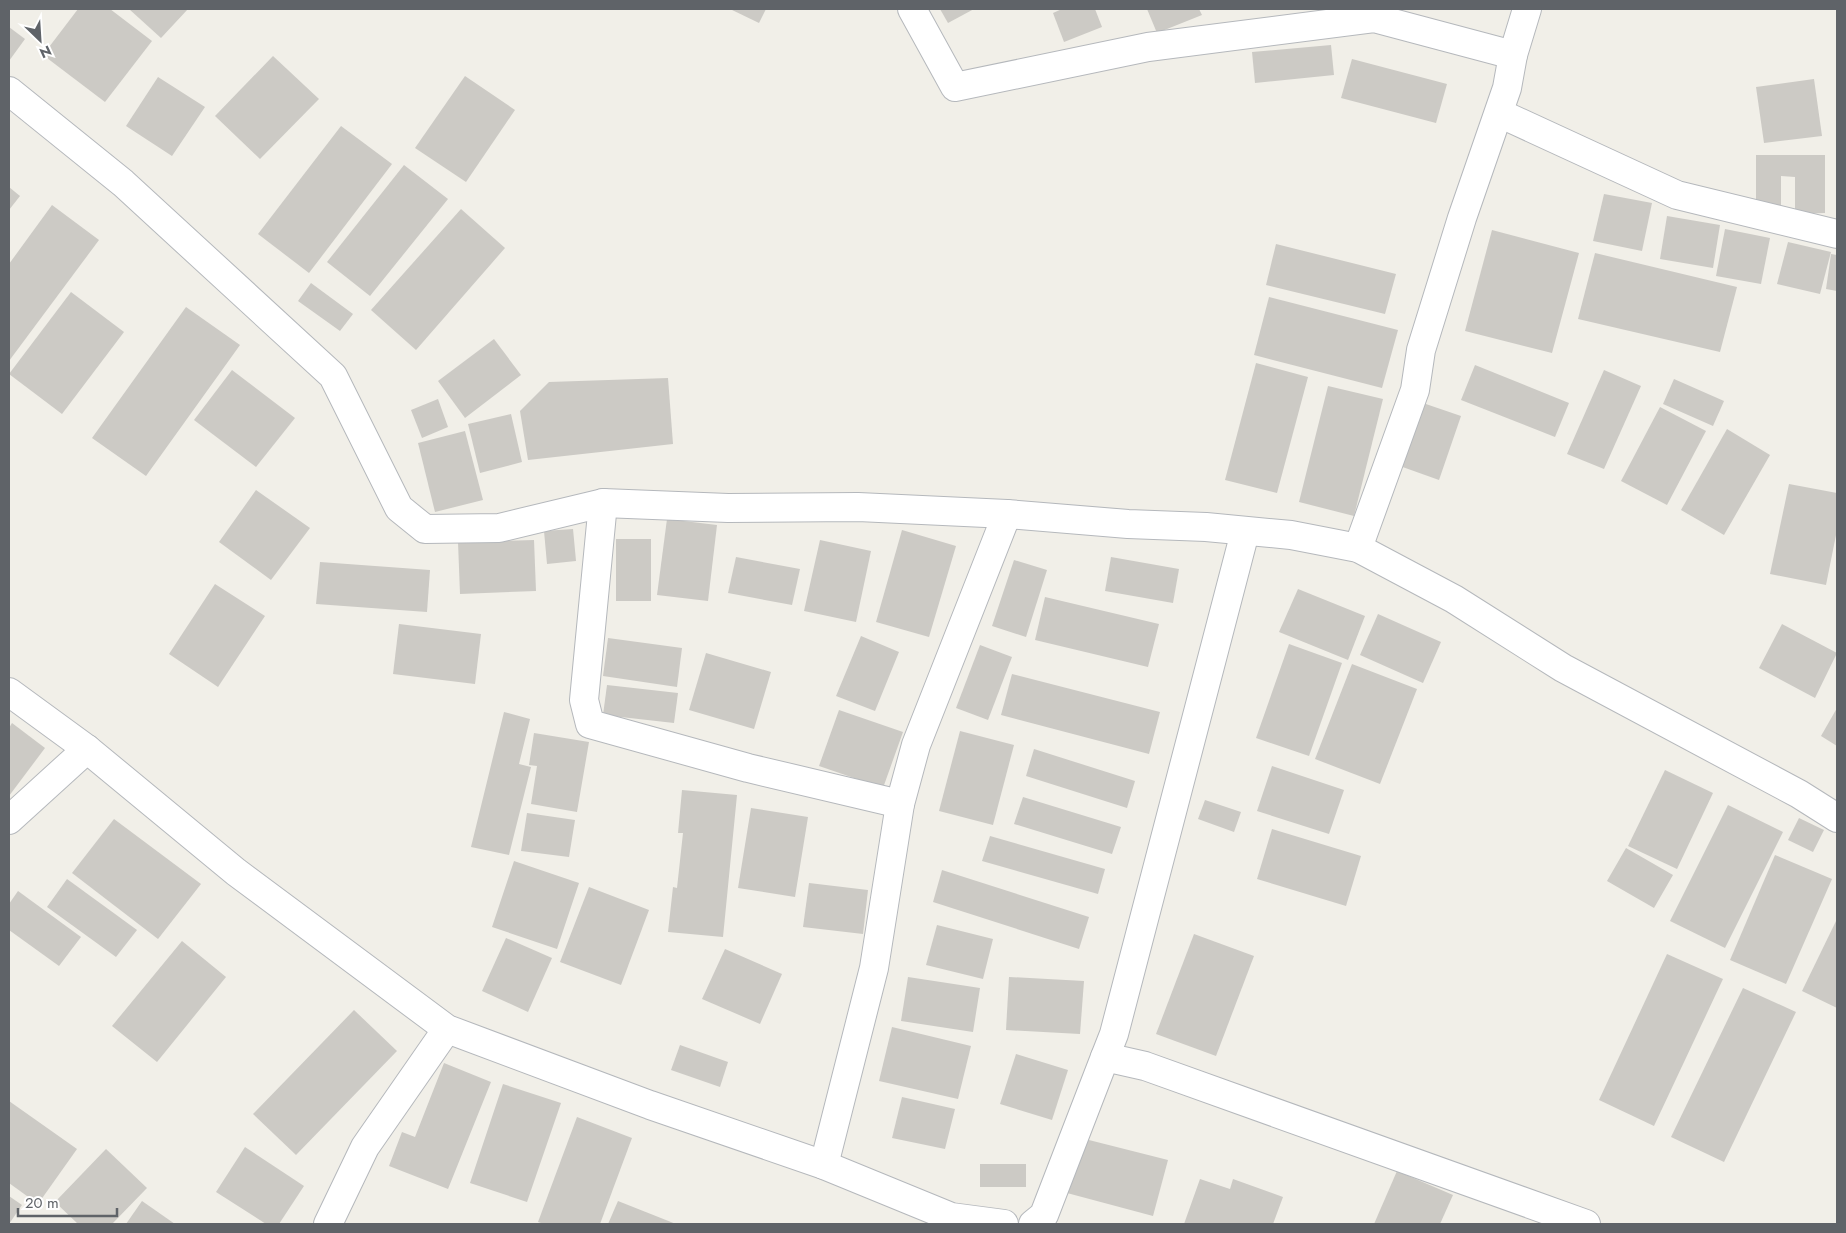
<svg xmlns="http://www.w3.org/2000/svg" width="1846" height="1233" font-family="Jost,sans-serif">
<rect width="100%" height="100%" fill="#f1efe8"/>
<g fill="#cccac5">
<polygon points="78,9 110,9 152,41 105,102 43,55"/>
<polygon points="129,9 188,9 161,38"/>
<polygon points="730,9 766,9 759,23"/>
<polygon points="940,9 974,9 948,23"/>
<polygon points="1062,9 1095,9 1102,27 1064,42 1053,13"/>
<polygon points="1147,9 1199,9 1202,15 1157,33"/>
<polygon points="9,27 25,39 9,61"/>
<polygon points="1331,45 1334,75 1255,83 1252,52"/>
<polygon points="273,56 319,99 260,159 215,116"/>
<polygon points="1352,59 1447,84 1436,123 1341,98"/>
<polygon points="465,76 515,110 466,182 415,148"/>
<polygon points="158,77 205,107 172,156 126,126"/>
<polygon points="1814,79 1822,136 1764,143 1756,87"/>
<polygon points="341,126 392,164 309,273 258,234"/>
<polygon points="1756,155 1825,155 1825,213 1795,214 1795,177 1781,176 1781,207 1756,207"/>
<polygon points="404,165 448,199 370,296 327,262"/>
<polygon points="9,187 20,196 9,210"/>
<polygon points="1604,194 1652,203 1642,251 1593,241"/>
<polygon points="52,205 99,240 9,361 9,264"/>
<polygon points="461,209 505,248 416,350 371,310"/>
<polygon points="1667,216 1720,225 1713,268 1660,259"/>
<polygon points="1725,229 1770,238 1761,284 1716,276"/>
<polygon points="1492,230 1579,253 1552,353 1465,331"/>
<polygon points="1788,242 1831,252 1820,294 1777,284"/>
<polygon points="1276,244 1396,274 1385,314 1266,285"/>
<polygon points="1595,253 1737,287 1720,352 1578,319"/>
<polygon points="1831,254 1837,255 1837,291 1826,289"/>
<polygon points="311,283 353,314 340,331 298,301"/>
<polygon points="71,292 124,332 62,414 9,374"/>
<polygon points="1269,297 1398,330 1382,388 1254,355"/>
<polygon points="186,307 240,345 146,476 92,438"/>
<polygon points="494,339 521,375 465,418 438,381"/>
<polygon points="1256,363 1308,377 1277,493 1225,480"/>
<polygon points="1475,365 1569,403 1555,437 1461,400"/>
<polygon points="232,370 295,418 256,467 194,420"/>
<polygon points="1604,370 1641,386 1604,469 1567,454"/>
<polygon points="668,378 673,444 528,460 520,411 549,382"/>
<polygon points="1674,379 1724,401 1713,426 1663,404"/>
<polygon points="1328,386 1383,399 1354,516 1299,502"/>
<polygon points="438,399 448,427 422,438 411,410"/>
<polygon points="1420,402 1461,416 1439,480 1397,465"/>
<polygon points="1660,407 1706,431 1667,505 1621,481"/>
<polygon points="511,414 522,462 480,473 468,424"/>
<polygon points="1727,429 1770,455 1724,535 1681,510"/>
<polygon points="465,431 483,500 435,512 418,443"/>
<polygon points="1789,484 1837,493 1837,530 1826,585 1770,574"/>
<polygon points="256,490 310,528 271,580 219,542"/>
<polygon points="667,519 717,525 708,601 657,595"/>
<polygon points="573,529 576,561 547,564 544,531"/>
<polygon points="902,530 956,546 929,637 876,622"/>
<rect x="616" y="539" width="35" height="62"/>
<polygon points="534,540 536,591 460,594 458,542"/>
<polygon points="820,540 871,551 856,622 804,611"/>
<polygon points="736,557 800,569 792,605 728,593"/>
<polygon points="1111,557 1179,569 1173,603 1105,591"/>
<polygon points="1014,560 1047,570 1026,637 992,626"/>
<polygon points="320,562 430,570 427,612 316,604"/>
<polygon points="215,584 265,616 218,687 169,654"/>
<polygon points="1298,589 1365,616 1348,660 1279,632"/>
<polygon points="1045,597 1159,624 1148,667 1035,640"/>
<polygon points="1378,614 1441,642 1423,683 1360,655"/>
<polygon points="399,624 481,634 475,684 393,674"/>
<polygon points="1782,624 1837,653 1815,698 1759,668"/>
<polygon points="861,636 899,652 875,711 836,696"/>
<polygon points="608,638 682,648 677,687 603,676"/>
<polygon points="1289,644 1342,663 1309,756 1256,738"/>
<polygon points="980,645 1012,657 988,720 956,708"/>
<polygon points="706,653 771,672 754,729 689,710"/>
<polygon points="1352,664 1417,689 1380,784 1315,759"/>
<polygon points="1012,674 1160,712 1149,754 1001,715"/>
<polygon points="607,685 678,693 674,723 603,715"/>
<polygon points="1837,708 1837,746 1821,736"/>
<polygon points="839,710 903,732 883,788 819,766"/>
<polygon points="504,712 530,719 519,764 531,767 509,855 471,847"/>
<polygon points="12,723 45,748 9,796 9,728"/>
<polygon points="960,731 1014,745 993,825 939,811"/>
<polygon points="534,733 589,742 577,812 531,804 537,766 529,765"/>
<polygon points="1034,749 1135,781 1127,808 1026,776"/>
<polygon points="1272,766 1344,790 1329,834 1257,811"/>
<polygon points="1665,770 1713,793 1677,869 1628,846"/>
<polygon points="682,790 737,795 723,937 668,932 673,887 677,888 683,833 678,833"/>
<polygon points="1023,797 1121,827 1112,854 1014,824"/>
<polygon points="1205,800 1241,812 1234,832 1198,819"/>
<polygon points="1728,805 1783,832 1725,948 1670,921"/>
<polygon points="751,808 808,817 795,897 738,888"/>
<polygon points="527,813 575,820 569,857 521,851"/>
<polygon points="1799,818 1824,830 1813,852 1788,840"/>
<polygon points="114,819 201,884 158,939 72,873"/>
<polygon points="1272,829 1361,856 1346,906 1257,879"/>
<polygon points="990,836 1105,869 1098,894 982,861"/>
<polygon points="1626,848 1673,875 1654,908 1607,881"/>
<polygon points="1775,855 1832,879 1786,984 1730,960"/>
<polygon points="514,861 579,883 557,949 492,927"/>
<polygon points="942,870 1089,917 1079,949 933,902"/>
<polygon points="67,879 137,930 116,957 47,907"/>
<polygon points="809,883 868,890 863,934 803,927"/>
<polygon points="589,887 649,910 621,985 560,962"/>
<polygon points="18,891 81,937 59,966 9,930 9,904"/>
<polygon points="1837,919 1837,1008 1802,991"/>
<polygon points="937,925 993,939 983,979 926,965"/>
<polygon points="1194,934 1254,956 1216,1056 1156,1034"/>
<polygon points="506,938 552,958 528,1012 482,991"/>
<polygon points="182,941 226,977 157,1062 112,1026"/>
<polygon points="725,949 782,974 760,1024 702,999"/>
<polygon points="1667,954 1723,979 1654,1126 1599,1100"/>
<polygon points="908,977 980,988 973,1032 901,1021"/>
<polygon points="1009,977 1084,981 1080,1034 1006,1030"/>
<polygon points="1743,988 1796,1012 1724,1162 1671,1137"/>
<polygon points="354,1010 397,1051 296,1155 253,1114"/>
<polygon points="892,1027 971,1046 958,1099 879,1081"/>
<polygon points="680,1045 728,1062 720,1087 671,1070"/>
<polygon points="1016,1054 1068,1070 1052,1120 1000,1104"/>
<polygon points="444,1063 491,1082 448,1189 389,1166 402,1132 415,1137"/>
<polygon points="503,1084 561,1103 527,1202 470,1183"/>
<polygon points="902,1097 955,1109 945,1149 892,1138"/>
<polygon points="9,1101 77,1149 38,1204 9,1183"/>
<polygon points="577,1117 632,1138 600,1224 544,1224 538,1222"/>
<polygon points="1081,1138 1168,1160 1153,1216 1067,1193"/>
<polygon points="245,1147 304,1186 279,1224 266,1224 216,1192"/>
<polygon points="106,1149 147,1188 112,1224 78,1224 55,1202"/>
<rect x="980" y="1164" width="46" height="23"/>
<polygon points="1397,1171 1453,1195 1440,1224 1374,1224"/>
<polygon points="1200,1179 1230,1189 1233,1179 1283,1197 1273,1224 1184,1224"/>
<polygon points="9,1196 22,1205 9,1224"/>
<polygon points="142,1201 175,1224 126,1224"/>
<polygon points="618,1201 676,1224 608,1224"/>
</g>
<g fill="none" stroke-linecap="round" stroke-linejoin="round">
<g stroke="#b5b8bc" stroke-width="30">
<g id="minor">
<polyline points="912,9 955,87 1148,47 1374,18 1513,55 1507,88 1462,218 1421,350 1415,390 1358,548"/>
<polyline points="1513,55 1527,9"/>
<polyline points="9,91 123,183 333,376 399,508 425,529 499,528 603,503 728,508 858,507 1007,514 1128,524 1206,527 1291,535 1358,548 1454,599 1563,668 1799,794 1837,818"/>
<polyline points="1499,113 1677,195 1837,234"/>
<polyline points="603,503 584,700 590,724 748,768 900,804 916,745 1007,514"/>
<polyline points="1245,532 1114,1034 1105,1057 1145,1066 1586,1224"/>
<polyline points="9,692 87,749 236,872 447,1029 650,1105 824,1165 951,1217 1004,1224"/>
<polyline points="9,820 87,749"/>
<polyline points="824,1165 874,968 900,804"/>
<polyline points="328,1224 365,1147 447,1029"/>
<polyline points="1033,1224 1044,1215 1105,1057"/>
</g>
</g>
<use href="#minor" stroke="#fff" stroke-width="28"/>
</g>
<rect width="1846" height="1233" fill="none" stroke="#5f6368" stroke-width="20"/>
<g transform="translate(40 40) rotate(155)" stroke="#ffffff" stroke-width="4" paint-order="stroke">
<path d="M0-4L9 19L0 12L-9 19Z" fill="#5f6368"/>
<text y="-8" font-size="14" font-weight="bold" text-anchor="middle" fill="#5f6368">N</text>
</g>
<path d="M18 1208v8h99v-8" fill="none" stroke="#5f6368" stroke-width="2.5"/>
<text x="25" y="1208" font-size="15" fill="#5f6368" stroke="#ffffff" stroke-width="4" paint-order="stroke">20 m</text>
</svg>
